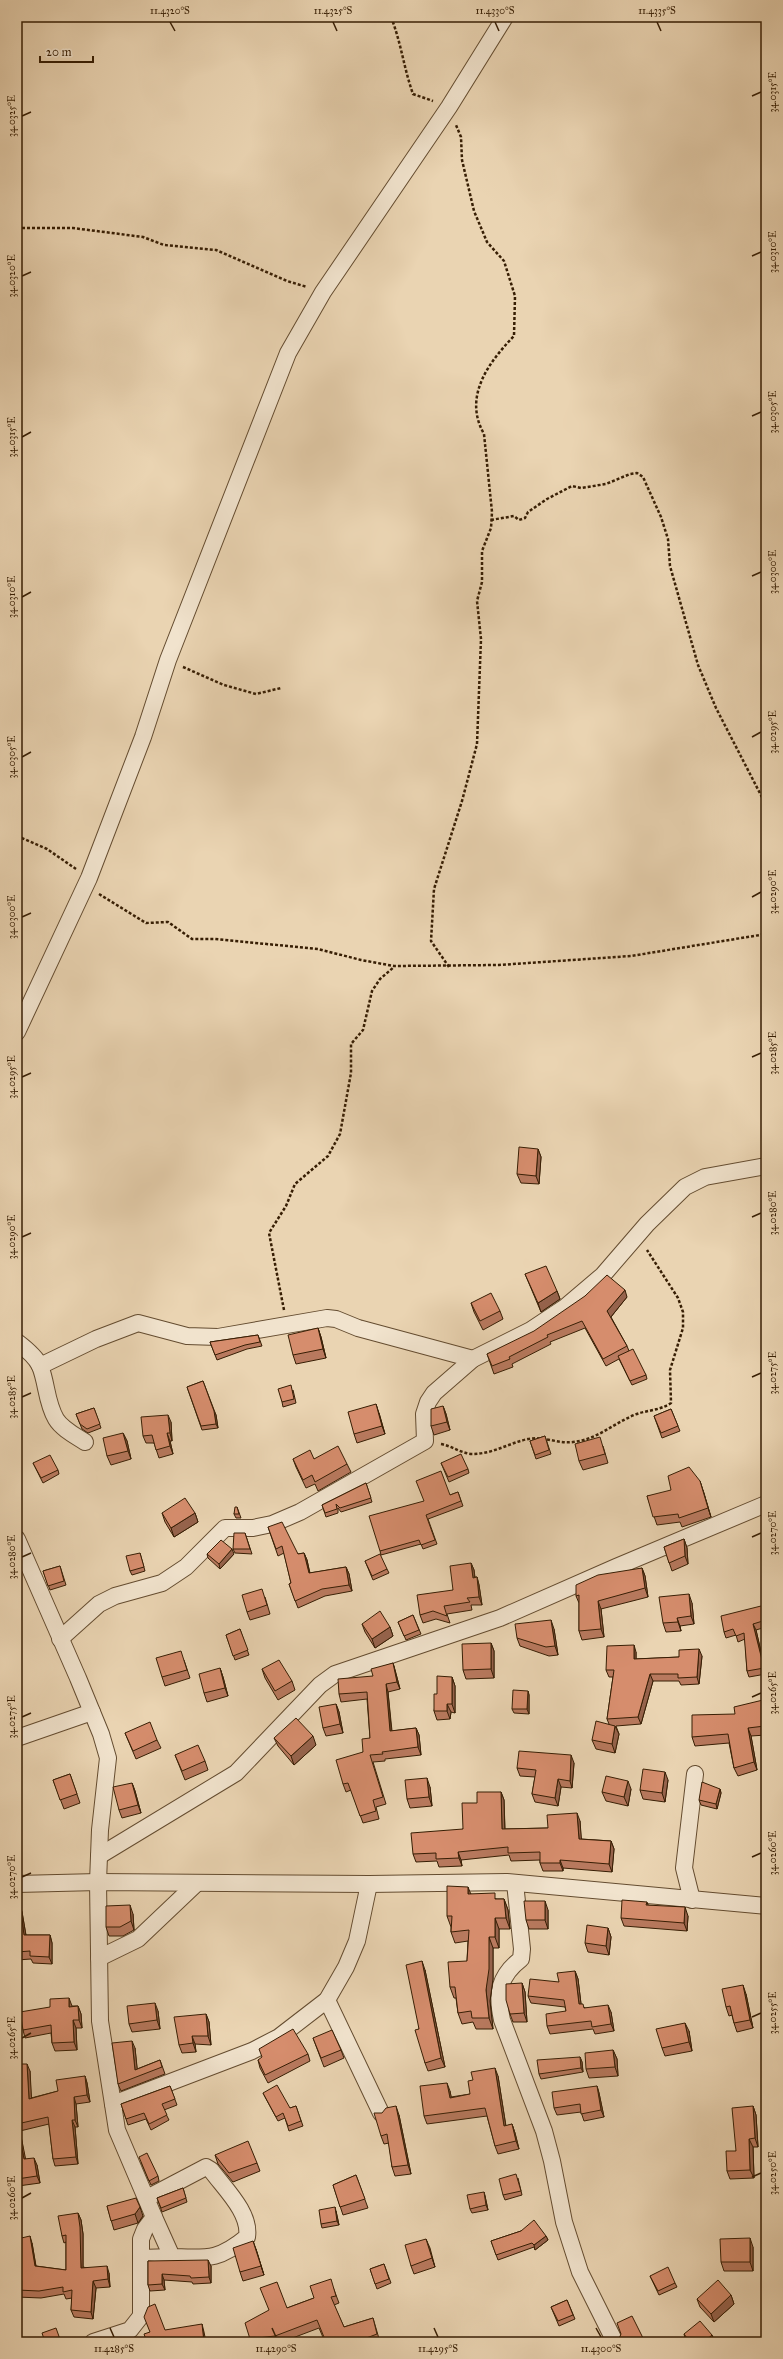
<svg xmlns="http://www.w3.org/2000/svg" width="783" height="2359" font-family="'IM FELL Great Primer',serif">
<rect width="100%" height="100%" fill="#ead4b2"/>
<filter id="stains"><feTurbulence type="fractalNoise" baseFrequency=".005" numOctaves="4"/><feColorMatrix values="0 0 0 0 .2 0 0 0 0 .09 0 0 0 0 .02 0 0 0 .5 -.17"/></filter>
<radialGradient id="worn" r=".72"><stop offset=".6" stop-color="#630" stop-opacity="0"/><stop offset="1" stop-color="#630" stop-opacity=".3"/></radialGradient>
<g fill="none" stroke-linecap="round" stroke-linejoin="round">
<g stroke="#644c30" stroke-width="18">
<g id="street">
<polyline points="17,1032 89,878 143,737 168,660 288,353 323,292 449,107 505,17"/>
<path d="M17,1342c8,6 19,15 23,24 7,17 6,36 16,53 6,10 20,17 29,23"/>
<polyline points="40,1366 96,1339 138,1323 187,1336 218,1337 327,1318 336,1319 358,1328 473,1359"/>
<polyline points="17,1539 78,1678 101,1734 108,1758 100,1830 98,1882 100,2021 117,2130 154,2217 145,2229 141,2239 141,2316 130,2330 93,2342"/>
<polyline points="60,1639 99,1604 115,1596 162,1583 186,1567 225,1528 253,1528 272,1524 300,1512 425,1441 424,1414 428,1402 434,1393 473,1359 531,1330 564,1308 603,1275 647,1224 685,1187 705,1177 766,1166"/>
<polyline points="17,1738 92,1712"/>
<polyline points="99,1856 236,1773 320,1685 335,1674 500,1618 616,1567 766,1504"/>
<path d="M515,1883l7,66 -1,10c-22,17 -25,34 -19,61l42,111 8,30 12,61 16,50 35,70"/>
<polyline points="17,1884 98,1882 369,1884 507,1882 766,1906"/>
<polyline points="692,1900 684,1868 695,1774"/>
<polyline points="99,1958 138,1939 197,1883"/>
<polyline points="327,2000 381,2113"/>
<polyline points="113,2104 252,2051 279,2037 327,2000 346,1967 357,1941 369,1884"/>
<path d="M147,2198l59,-31 5,3c13,18 40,43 36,67 -29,24 -40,21 -75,20l-18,-40"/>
<polyline points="141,2258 172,2257"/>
</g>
</g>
<g stroke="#371e04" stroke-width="2.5" stroke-dasharray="3 2" stroke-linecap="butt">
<path d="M391,17c10,25 13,52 22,77l20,7"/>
<polyline points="17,228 73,228 143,237 164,245 216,250 287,281 307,287"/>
<polyline points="491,520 514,516 519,520 525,518 528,512 547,499 572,486 581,488 606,484 630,474 637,473 643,477 661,517 668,539 670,566 698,665 716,708 766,805"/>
<polyline points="183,667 224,685 256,694 281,688"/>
<polyline points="17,836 47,849 76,869"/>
<polyline points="99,894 146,923 168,922 192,939 215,939 318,949 361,960 394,966 499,965 631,956 766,934"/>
<path d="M449,967l-18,-26 3,-52 28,-88 15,-57 4,-105 -4,-38 5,-19v-31l9,-23 1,-16 -8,-78c-21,-37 4,-71 30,-98l1,-40 -11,-35 -17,-19 -13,-31 -12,-51 -1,-23 -5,-12"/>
<polyline points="284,1310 269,1233 286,1206 295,1184 328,1156 340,1134 351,1073 351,1044 363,1030 372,991 380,979 394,967"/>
<path d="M441,1444c11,2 19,9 31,10 21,0 37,-11 56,-15 16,-3 30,5 45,3 23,-2 40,-18 61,-27 12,-5 25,-4 37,-12l-1,-33 13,-42v-16l-5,-14 -31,-48"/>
</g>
<use href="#street" stroke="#f1e3cd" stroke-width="16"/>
</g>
<g fill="#b8795e" stroke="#371e04">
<polygon points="538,1149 541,1157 539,1184 521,1183 517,1174"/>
<polygon points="525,1274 557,1291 560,1299 541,1312"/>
<polygon points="627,1297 611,1317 627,1346 629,1351 646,1375 647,1379 632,1385 619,1359 606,1366 585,1328 550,1342 551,1344 512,1364 513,1367 494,1374 487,1354"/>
<polygon points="471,1303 500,1311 503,1319 483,1330 474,1312"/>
<polygon points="318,1328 321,1337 326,1358 296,1364 293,1355"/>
<polygon points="258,1335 262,1346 247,1349 217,1360 210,1342"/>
<polygon points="203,1381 216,1415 218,1428 202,1430 187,1387"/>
<polygon points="293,1390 296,1403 283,1407 282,1402"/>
<polygon points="443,1406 446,1414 450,1430 434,1435 431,1426"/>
<polygon points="94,1408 101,1428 88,1433 82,1429 76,1414"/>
<polygon points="671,1409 680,1431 662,1438 654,1416"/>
<polygon points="379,1413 385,1434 357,1443 354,1434"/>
<polygon points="171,1422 172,1441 170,1441 173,1454 159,1458 154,1443 146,1443 143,1436"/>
<polygon points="123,1433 127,1441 131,1459 111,1465 107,1456"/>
<polygon points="545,1436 551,1454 536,1459 530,1441"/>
<polygon points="603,1446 608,1463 583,1470 579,1461"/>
<polygon points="293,1459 314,1459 347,1464 351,1472 318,1491 315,1484 306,1488 296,1467"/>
<polygon points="33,1463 58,1470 59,1474 43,1483"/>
<polygon points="441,1463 468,1469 469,1473 449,1482"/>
<polygon points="366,1483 372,1502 341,1512 338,1508 338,1513 326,1517 322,1505"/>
<polygon points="703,1490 711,1517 682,1527 680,1522 657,1525 647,1496"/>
<polygon points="458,1492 463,1506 428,1519 437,1544 423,1549 421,1544 381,1555 380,1551 450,1495"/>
<polygon points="237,1507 241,1518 236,1518 234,1514"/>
<polygon points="162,1513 195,1513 198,1522 174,1537 165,1522"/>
<polygon points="268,1527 298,1554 304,1553 307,1560 310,1573 346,1567 349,1574 352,1591 325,1596 298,1608 289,1584 291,1583 284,1553 278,1556"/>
<polygon points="245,1533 252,1554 235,1553 233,1549"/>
<polygon points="684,1539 687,1548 688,1564 672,1571 664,1547"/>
<polygon points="140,1553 145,1571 132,1575 130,1571"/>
<polygon points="207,1554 234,1554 220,1569 208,1558"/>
<polygon points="365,1561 387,1569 389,1573 373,1580"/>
<polygon points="471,1563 474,1570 475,1577 477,1577 479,1585 482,1605 471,1605 472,1610 447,1614 450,1623 436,1619 423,1623 420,1615 453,1590"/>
<polygon points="60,1566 66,1585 50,1590 43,1571"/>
<polygon points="642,1568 645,1576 648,1597 601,1609 604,1637 582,1640 579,1631 579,1603 576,1596"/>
<polygon points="265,1597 270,1614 250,1620 247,1612"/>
<polygon points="692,1603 694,1624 680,1626 681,1631 666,1632 663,1623"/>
<polygon points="766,1608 766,1627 756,1630 766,1674 749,1677 747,1671 745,1639 738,1642 736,1635 726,1638 724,1632"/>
<polygon points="413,1615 421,1634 406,1640 398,1622"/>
<polygon points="362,1624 390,1627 393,1636 375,1648 365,1632"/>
<polygon points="240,1629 249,1655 235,1660 226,1635"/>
<polygon points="554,1629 558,1655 549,1656 520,1646 517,1638"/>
<polygon points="491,1643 494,1651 494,1678 466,1679 463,1670"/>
<polygon points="636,1652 636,1659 702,1656 699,1684 681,1685 679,1681 653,1681 641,1724 616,1726 619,1734 615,1753 596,1749 592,1740 609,1724 607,1719 613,1677 609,1677 606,1670"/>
<polygon points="184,1660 190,1678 165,1686 162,1677"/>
<polygon points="393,1663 395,1670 400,1689 388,1692 392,1731 416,1728 419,1735 421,1755 385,1759 385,1761 373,1762 386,1804 376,1807 379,1819 363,1823 351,1790 346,1792 343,1784 363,1752 370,1738 367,1699 341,1702 339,1694 373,1676"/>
<polygon points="220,1668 223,1677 228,1696 207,1702 204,1693"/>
<polygon points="262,1669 292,1681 295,1690 278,1700 265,1678"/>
<polygon points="452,1677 455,1686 455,1713 451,1712 450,1719 437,1720 434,1711 437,1694"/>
<polygon points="528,1691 529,1695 529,1714 514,1713 512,1709"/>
<polygon points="763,1700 766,1708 766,1735 751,1736 757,1770 738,1776 734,1768 729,1743 695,1746 692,1737"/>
<polygon points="336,1704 339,1712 343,1733 326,1736 323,1728"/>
<polygon points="125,1733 157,1740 161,1748 136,1759"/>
<polygon points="274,1738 316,1745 294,1765 278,1746"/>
<polygon points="175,1755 205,1761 208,1770 185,1780"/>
<polygon points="574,1763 572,1788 561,1787 558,1806 535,1802 532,1794 535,1777 520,1776 517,1768"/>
<polygon points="70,1774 80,1803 64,1809 53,1780"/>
<polygon points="668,1780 665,1802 643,1799 640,1790"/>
<polygon points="132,1783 135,1791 141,1813 122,1818 119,1810"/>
<polygon points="430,1787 432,1806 410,1808 407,1799"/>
<polygon points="631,1789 628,1806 606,1801 602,1792"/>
<polygon points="720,1789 721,1793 717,1809 701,1805 699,1800"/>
<polygon points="501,1792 504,1800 505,1829 548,1828 580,1821 581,1839 611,1841 614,1849 612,1872 563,1868 563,1871 543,1871 540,1863 540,1860 511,1861 509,1855 461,1860 462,1866 439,1867 437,1861 416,1862 413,1854 463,1829 477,1803"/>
<polygon points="470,1894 497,1899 504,1899 508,1910 510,1929 499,1929 499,1948 493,1948 493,1979 490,2001 493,2029 476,2029 473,2022 462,2024 458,2013 456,1998 454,1998 450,1987 467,1961 468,1941 455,1943 451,1932 451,1927 447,1916"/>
<polygon points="647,1902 648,1905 688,1916 687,1931 624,1926 621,1918"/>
<polygon points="17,1905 20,1905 22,1912 26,1935 50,1935 52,1943 52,1964 33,1963 31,1959 17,1960"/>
<polygon points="548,1910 548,1929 529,1929 526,1920"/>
<polygon points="133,1914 134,1930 123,1936 109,1936 106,1927"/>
<polygon points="608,1928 611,1937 609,1955 588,1952 585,1943"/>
<polygon points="425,1970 445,2067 428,2071 425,2063 419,2029"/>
<polygon points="575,1971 578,1979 581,2004 585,2008 611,2012 614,2031 595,2034 593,2029 550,2034 547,2026 566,2011 565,2007 531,2003 528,1996 559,1982"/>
<polygon points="522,1983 525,1992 527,2022 513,2022 510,2014"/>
<polygon points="746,1994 753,2028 737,2032 734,2023 732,2015 729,2016 726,2007"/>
<polygon points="72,2006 78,2006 81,2014 82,2028 76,2028 77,2050 55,2051 52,2043 51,2033 25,2038 23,2030"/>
<polygon points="158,2011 160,2029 132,2032 129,2024"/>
<polygon points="206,2014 209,2022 211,2045 195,2044 196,2052 182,2053 179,2045"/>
<polygon points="689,2031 692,2051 665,2056 662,2048"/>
<polygon points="313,2038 341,2050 344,2058 324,2067"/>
<polygon points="135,2048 137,2069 160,2060 165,2074 121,2091 118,2084"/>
<polygon points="613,2050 617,2059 618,2076 589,2078 586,2069"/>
<polygon points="308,2054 310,2061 268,2083 260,2068 258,2060"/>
<polygon points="580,2057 582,2062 583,2072 541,2079 539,2074"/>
<polygon points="17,2064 30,2071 31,2098 58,2091 85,2076 87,2083 90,2102 76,2104 78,2127 75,2127 78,2164 55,2166 53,2159 49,2124 20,2131 25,2159 37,2165 40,2183 18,2186 17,2185"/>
<polygon points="498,2076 506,2126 512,2124 515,2133 519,2149 498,2154 495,2146 487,2116 427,2124 424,2116 450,2091 451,2097 470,2094"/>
<polygon points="170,2086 177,2105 164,2110 169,2120 151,2130 146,2119 128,2125 121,2104"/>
<polygon points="597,2086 599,2093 604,2117 584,2121 581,2112 557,2115 554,2108"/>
<polygon points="263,2093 290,2108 296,2106 303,2126 289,2131 285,2118 278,2121 265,2097"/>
<polygon points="753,2106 756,2115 758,2147 753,2147 754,2178 730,2179 727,2171 736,2151"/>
<polygon points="399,2115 411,2174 395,2176 392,2167 389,2143 384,2144 381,2136"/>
<polygon points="215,2155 257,2163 260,2171 233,2182 218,2164"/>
<polygon points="141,2162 158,2176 159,2181 151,2185"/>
<polygon points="356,2175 368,2208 343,2215 333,2185"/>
<polygon points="518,2178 522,2195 505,2200 503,2195"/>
<polygon points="183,2188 187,2202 162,2212 157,2198"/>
<polygon points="484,2192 485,2196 488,2210 472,2213 470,2209"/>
<polygon points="107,2206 143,2216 138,2223 114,2230"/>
<polygon points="336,2211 339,2225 322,2228 321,2224"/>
<polygon points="78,2213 81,2220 83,2234 83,2267 109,2273 110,2287 96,2288 93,2319 74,2317 71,2310 72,2298 66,2299 64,2294 41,2298 17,2297 17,2270 32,2243 36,2266 66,2270 66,2242 64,2243 62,2236"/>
<polygon points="521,2231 546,2236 548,2240 535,2250 534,2247 498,2260 491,2241"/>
<polygon points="426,2239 435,2267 414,2274 411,2266"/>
<polygon points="753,2247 753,2271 724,2271 721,2262"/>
<polygon points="256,2249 264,2275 243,2281 240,2272"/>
<polygon points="148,2261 211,2266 211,2283 193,2284 192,2282 164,2280 165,2290 150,2291 148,2285"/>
<polygon points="384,2264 391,2283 377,2289 370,2269"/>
<polygon points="650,2276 675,2283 677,2287 659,2295"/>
<polygon points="333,2287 339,2303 334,2305 344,2327 373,2318 380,2342 325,2342 319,2328 282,2342 251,2342 250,2339 287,2308 314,2298"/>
<polygon points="731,2295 734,2304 714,2322 700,2307 697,2299"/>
<polygon points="567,2300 575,2319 559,2326 551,2307"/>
<polygon points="684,2334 712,2335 715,2342 686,2342"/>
</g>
<g fill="#96634c" stroke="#371e04">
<polygon points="538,1149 541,1157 539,1184 536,1176"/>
<polygon points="625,1290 627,1297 610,1318 607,1311"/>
<polygon points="557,1291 560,1299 541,1312 538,1303"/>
<polygon points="318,1328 321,1337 326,1358 323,1349"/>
<polygon points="376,1404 379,1413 385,1434 382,1426"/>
<polygon points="443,1406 446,1414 450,1430 447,1422"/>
<polygon points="214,1411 216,1415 218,1428 216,1424"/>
<polygon points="168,1415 171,1422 172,1441 170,1433"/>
<polygon points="123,1433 127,1441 131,1459 128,1451"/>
<polygon points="167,1433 170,1441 173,1454 170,1446"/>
<polygon points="700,1481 703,1490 711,1517 708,1508"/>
<polygon points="195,1513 198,1522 174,1537 171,1528"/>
<polygon points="684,1539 687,1548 688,1564 685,1556"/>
<polygon points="232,1549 234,1554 220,1569 219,1564"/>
<polygon points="304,1553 307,1560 311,1580 309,1573"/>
<polygon points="471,1563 474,1570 475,1585 473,1578"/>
<polygon points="346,1567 349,1574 352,1591 349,1585"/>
<polygon points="642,1568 645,1576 648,1597 645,1588"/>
<polygon points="477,1577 479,1585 482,1605 479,1597"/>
<polygon points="689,1594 692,1603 694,1624 691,1616"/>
<polygon points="598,1601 601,1609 604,1637 601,1629"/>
<polygon points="677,1618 680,1626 681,1631 678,1622"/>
<polygon points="551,1620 554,1629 558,1655 555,1646"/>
<polygon points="753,1624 756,1630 766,1673 764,1668"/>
<polygon points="390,1627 393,1636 375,1648 372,1639"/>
<polygon points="491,1643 494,1651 494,1678 491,1669"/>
<polygon points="634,1645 636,1652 636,1666 634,1659"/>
<polygon points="699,1649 702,1656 699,1684 697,1677"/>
<polygon points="393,1663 395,1670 400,1689 397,1682"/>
<polygon points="220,1668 223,1677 228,1696 225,1688"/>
<polygon points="650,1674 653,1681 641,1724 638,1717"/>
<polygon points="452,1677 455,1686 455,1713 452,1704"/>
<polygon points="386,1684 388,1692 392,1738 390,1731"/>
<polygon points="528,1691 529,1695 529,1714 527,1709"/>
<polygon points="763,1700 766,1708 766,1728 765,1726"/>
<polygon points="336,1704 339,1712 343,1733 340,1724"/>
<polygon points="447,1704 451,1712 450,1719 447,1711"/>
<polygon points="615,1726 619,1734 615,1753 612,1744"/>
<polygon points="416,1728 419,1735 421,1755 418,1747"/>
<polygon points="748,1728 751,1736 757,1770 754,1762"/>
<polygon points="313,1736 316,1745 294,1765 291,1756"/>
<polygon points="571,1755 574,1763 572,1788 570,1781"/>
<polygon points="665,1772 668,1780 665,1802 662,1793"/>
<polygon points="427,1778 430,1787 432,1806 429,1797"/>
<polygon points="558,1779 561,1787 558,1806 555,1798"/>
<polygon points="628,1781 631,1789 628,1806 624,1797"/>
<polygon points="132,1783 135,1791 141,1813 138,1805"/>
<polygon points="720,1789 721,1793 717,1809 716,1804"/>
<polygon points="501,1792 504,1800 505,1837 502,1829"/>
<polygon points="577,1813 580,1821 582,1847 579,1839"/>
<polygon points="611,1841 614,1849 612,1872 609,1864"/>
<polygon points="458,1852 461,1860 462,1866 459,1858"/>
<polygon points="560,1860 563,1868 563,1871 560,1863"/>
<polygon points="468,1887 472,1897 468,1894"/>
<polygon points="504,1899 508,1910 510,1929 506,1918"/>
<polygon points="545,1901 548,1910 548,1929 545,1920"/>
<polygon points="20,1905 22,1912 27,1942 24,1935"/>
<polygon points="130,1905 133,1914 134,1930 131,1921"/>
<polygon points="685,1907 688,1916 687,1931 684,1923"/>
<polygon points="495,1918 499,1929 499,1948 495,1937"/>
<polygon points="608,1928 611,1937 609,1955 606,1946"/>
<polygon points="50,1935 52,1943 52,1964 49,1957"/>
<polygon points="489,1937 493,1948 493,1979 490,2001 493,2029 489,2018 486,1990"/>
<polygon points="422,1961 425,1970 445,2067 441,2058"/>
<polygon points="575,1971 578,1979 582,2012 579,2004"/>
<polygon points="522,1983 525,1992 527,2022 524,2013"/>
<polygon points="743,1985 746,1994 753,2028 750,2020"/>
<polygon points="69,1998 72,2006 72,2014 69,2007"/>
<polygon points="155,2003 158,2011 160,2029 157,2020"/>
<polygon points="608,2005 611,2012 614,2031 611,2024"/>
<polygon points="78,2006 81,2014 82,2028 79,2020"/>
<polygon points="206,2014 209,2022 211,2045 208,2036"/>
<polygon points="73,2020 76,2028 77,2050 74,2042"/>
<polygon points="685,2023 689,2031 692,2051 689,2042"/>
<polygon points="192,2036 195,2044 196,2052 193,2043"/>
<polygon points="132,2041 135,2048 138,2076 135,2070"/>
<polygon points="613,2050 617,2059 618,2076 615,2067"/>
<polygon points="580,2057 582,2062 583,2072 581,2068"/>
<polygon points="27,2064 30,2071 32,2106 29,2099"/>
<polygon points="495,2068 498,2076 507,2134 504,2126"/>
<polygon points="85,2076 87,2083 90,2102 87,2095"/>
<polygon points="447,2083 450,2091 453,2106 450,2098"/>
<polygon points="597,2086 599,2093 604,2117 601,2110"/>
<polygon points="74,2097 76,2104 78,2127 75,2120"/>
<polygon points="396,2106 399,2115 411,2174 408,2165"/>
<polygon points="753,2106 756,2115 758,2147 755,2138"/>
<polygon points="72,2120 75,2127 78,2164 76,2157"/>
<polygon points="17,2124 20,2131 27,2166 24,2159"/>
<polygon points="512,2124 515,2133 519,2149 516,2141"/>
<polygon points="749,2139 753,2147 754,2178 750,2170"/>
<polygon points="34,2158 37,2165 40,2183 37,2176"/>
<polygon points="484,2192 485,2196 488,2210 486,2205"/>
<polygon points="140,2207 143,2216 138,2223 135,2214"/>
<polygon points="335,2207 336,2211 339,2225 337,2221"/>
<polygon points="78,2213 81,2220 83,2234 83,2275 81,2268"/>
<polygon points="30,2236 32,2243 37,2273 35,2266"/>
<polygon points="546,2236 548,2240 535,2250 534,2245"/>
<polygon points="750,2238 753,2247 753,2271 750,2262"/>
<polygon points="426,2239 430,2248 435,2267 432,2258"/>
<polygon points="253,2241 256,2249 264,2275 261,2266"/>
<polygon points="208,2260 211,2266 211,2283 209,2277"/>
<polygon points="107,2266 109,2273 110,2287 108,2279"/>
<polygon points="162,2274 164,2280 165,2290 162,2284"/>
<polygon points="93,2281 96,2288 93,2319 91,2312"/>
<polygon points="731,2295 734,2304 714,2322 711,2314"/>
<polygon points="202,2324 204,2332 206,2342 204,2342"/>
<polygon points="712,2335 715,2342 704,2342"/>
</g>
<g fill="#d68d6d" stroke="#371e04">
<polygon points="519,1147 538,1149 536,1176 517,1174"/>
<polygon points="763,1216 766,1216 766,1228"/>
<polygon points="546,1266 557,1291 538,1303 525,1274"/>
<polygon points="607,1275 625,1290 607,1311 627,1346 603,1359 582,1321 547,1335 548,1337 509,1357 510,1359 492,1366 487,1354 534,1331 585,1296"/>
<polygon points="491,1293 500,1311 480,1321 471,1303"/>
<polygon points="318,1328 323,1349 293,1355 288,1335"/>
<polygon points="258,1335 260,1342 245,1345 215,1355 210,1342"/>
<polygon points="633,1349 646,1375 630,1381 618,1356"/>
<polygon points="203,1381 214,1411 216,1424 201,1426 187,1387"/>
<polygon points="291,1385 294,1399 282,1402 278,1389"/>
<polygon points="376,1404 382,1426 354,1434 348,1412"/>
<polygon points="443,1406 447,1422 431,1426 431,1409"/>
<polygon points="94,1408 100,1424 87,1429 80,1424 76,1414"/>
<polygon points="671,1409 678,1426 661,1433 654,1416"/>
<polygon points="168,1415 170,1433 167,1433 170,1446 156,1450 152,1435 143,1436 141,1417"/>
<polygon points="123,1433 128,1451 107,1456 103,1438"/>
<polygon points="545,1436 549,1450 535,1455 530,1441"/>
<polygon points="600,1437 605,1454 579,1461 575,1444"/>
<polygon points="338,1446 347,1464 315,1482 312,1475 303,1480 293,1459 310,1450 314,1459"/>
<polygon points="461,1454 468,1469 448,1477 441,1463"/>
<polygon points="50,1455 58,1470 41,1478 33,1463"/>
<polygon points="689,1467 700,1481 708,1508 679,1518 678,1514 653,1517 647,1496 671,1490 668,1476"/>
<polygon points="441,1471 450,1495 458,1492 461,1501 426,1515 435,1540 421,1545 419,1540 380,1551 369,1516 424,1501 416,1481"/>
<polygon points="366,1483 371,1498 340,1508 336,1504 337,1509 325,1513 322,1505"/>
<polygon points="185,1498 195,1513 171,1528 162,1513"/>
<polygon points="235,1507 237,1507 239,1514 234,1514"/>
<polygon points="282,1522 298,1554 304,1553 309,1573 346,1567 349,1585 322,1589 295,1601 289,1584 291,1583 282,1546 276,1549 268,1527"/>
<polygon points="234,1533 245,1533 250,1549 233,1549"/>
<polygon points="684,1539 685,1556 669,1563 664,1547"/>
<polygon points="221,1540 232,1549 219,1564 207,1554"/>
<polygon points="140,1553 144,1567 130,1571 126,1556"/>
<polygon points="380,1554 387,1569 372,1576 365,1561"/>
<polygon points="471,1563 473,1578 477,1577 479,1597 467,1598 470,1602 444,1606 447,1616 433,1611 420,1615 417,1595 453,1590 450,1566"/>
<polygon points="60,1566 64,1581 48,1586 43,1571"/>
<polygon points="642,1568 645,1588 598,1601 601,1629 579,1631 579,1595 576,1596 576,1585 598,1575"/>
<polygon points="262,1589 267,1605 247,1612 242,1595"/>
<polygon points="689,1594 691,1616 677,1618 678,1622 663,1623 659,1597"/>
<polygon points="765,1605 766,1608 766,1620 753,1624 764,1668 747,1671 744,1633 736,1636 733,1629 724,1632 721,1616"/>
<polygon points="380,1611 390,1627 372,1639 362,1624"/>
<polygon points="413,1615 419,1630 404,1636 398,1622"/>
<polygon points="551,1620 555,1646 546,1647 517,1638 515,1624"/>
<polygon points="240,1629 248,1650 233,1656 226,1635"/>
<polygon points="491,1643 491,1669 463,1670 462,1644"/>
<polygon points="634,1645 634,1659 679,1657 679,1650 699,1649 697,1677 678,1678 678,1674 650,1674 638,1717 607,1719 614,1670 606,1670 607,1646"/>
<polygon points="181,1651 187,1670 162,1677 156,1658"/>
<polygon points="279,1660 292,1681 275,1691 262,1669"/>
<polygon points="393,1663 397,1682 386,1684 390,1731 416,1728 418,1747 382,1752 383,1754 370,1755 383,1797 373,1800 376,1811 360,1816 348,1783 343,1784 336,1760 363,1752 362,1739 370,1738 367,1692 339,1694 338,1679 373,1676 371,1669"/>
<polygon points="220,1668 225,1688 204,1693 199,1674"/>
<polygon points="437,1676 452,1677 452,1704 447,1704 447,1711 434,1711 434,1694 437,1694"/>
<polygon points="513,1690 528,1691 527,1709 512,1709"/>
<polygon points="763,1700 765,1726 748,1728 754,1762 734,1768 728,1734 692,1737 692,1715 735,1714 734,1707"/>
<polygon points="336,1704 340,1724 323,1728 319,1707"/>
<polygon points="296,1718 313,1736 291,1756 274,1738"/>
<polygon points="596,1721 615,1726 612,1744 592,1740"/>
<polygon points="150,1722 157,1740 133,1751 125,1733"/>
<polygon points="198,1745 205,1761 182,1771 175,1755"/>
<polygon points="519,1751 571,1755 570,1781 558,1779 555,1798 532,1794 536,1770 517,1768"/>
<polygon points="643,1769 665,1772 662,1793 640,1790"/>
<polygon points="70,1774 77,1794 60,1800 53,1780"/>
<polygon points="606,1776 628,1781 624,1797 602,1792"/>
<polygon points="427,1778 429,1797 407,1799 405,1780"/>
<polygon points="702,1782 720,1789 716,1804 699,1800"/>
<polygon points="132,1783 138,1805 119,1810 113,1787"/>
<polygon points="477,1792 501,1792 502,1829 548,1828 547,1815 577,1813 579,1839 611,1841 609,1864 560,1860 560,1863 540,1863 540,1852 508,1853 508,1847 458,1852 459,1858 436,1859 436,1853 413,1854 411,1833 463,1829 462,1803 477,1803"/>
<polygon points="447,1886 468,1887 468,1894 495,1893 495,1899 504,1899 506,1918 495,1918 495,1937 489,1937 489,1969 486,1990 489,2018 472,2018 471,2011 458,2013 455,1987 450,1987 448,1962 467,1961 469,1930 451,1932 452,1916 447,1916"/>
<polygon points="622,1900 647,1902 646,1905 685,1907 684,1923 621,1918"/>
<polygon points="524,1901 545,1901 545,1920 526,1920"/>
<polygon points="17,1905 20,1905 24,1935 50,1935 49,1957 30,1956 30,1951 17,1952"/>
<polygon points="130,1905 131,1921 120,1927 106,1927 106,1906"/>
<polygon points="587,1925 608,1928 606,1946 585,1943"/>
<polygon points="422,1961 441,2058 425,2063 415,2030 419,2029 406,1965"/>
<polygon points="575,1971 579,2004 583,2004 584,2008 608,2005 611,2024 592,2027 591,2021 547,2026 546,2014 566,2011 564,2000 528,1996 530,1979 559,1982 557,1973"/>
<polygon points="522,1983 524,2013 510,2014 506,2000 506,1984"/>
<polygon points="743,1985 750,2020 734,2023 730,2006 726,2007 722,1989"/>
<polygon points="69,1998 69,2007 78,2006 79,2020 73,2020 74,2042 52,2043 51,2025 23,2030 20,2012 50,2007 50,1999"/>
<polygon points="155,2003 157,2020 129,2024 127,2006"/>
<polygon points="206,2014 208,2036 192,2036 193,2043 179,2045 174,2017"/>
<polygon points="685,2023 689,2042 662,2048 656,2029"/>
<polygon points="293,2029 308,2054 265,2075 258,2060 262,2057 259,2049"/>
<polygon points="332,2030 341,2050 321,2058 313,2038"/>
<polygon points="132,2041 135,2070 160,2060 162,2067 118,2084 112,2043"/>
<polygon points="613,2050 615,2067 586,2069 585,2053"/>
<polygon points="580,2057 581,2068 539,2074 537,2060"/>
<polygon points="17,2064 27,2064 29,2099 58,2091 56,2080 85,2076 87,2095 74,2097 75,2120 72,2120 76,2157 53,2159 48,2117 17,2124 24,2159 34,2158 37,2176 17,2179"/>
<polygon points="495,2068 504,2126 512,2124 516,2141 495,2146 485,2108 424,2116 420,2086 447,2083 450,2098 470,2094 468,2081 473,2080 471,2072"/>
<polygon points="277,2085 290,2108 296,2106 301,2121 288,2126 283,2113 276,2117 263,2093"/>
<polygon points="170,2086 175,2099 162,2104 167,2115 149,2124 144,2113 126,2119 121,2104"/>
<polygon points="597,2086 601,2110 581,2114 580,2104 554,2108 552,2092"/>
<polygon points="396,2106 408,2165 392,2167 387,2134 381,2136 374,2113 382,2113 386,2108"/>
<polygon points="753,2106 755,2138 749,2139 750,2170 727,2171 726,2151 736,2151 732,2108"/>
<polygon points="248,2141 257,2163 229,2173 215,2155"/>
<polygon points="147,2153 158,2176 149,2181 139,2157"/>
<polygon points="516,2174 521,2191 503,2195 499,2179"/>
<polygon points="356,2175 365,2199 340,2207 333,2185"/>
<polygon points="183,2188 186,2198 161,2208 157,2198"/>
<polygon points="484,2192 486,2205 470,2209 467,2195"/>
<polygon points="136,2198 140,2207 135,2214 111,2221 107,2206"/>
<polygon points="335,2207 337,2221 321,2224 319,2210"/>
<polygon points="78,2213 80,2227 81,2268 107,2266 108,2279 93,2281 91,2312 71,2310 72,2290 63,2292 63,2287 39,2291 17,2290 17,2270 18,2270 17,2239 30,2236 35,2266 66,2270 66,2235 62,2236 58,2216"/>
<polygon points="534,2220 546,2236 534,2245 532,2243 496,2255 491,2241 521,2231"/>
<polygon points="750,2238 750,2262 721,2262 720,2239"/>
<polygon points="426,2239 432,2258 411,2266 405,2245"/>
<polygon points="253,2241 261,2266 240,2272 233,2248"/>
<polygon points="208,2260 209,2277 191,2278 190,2276 162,2274 162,2284 148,2285 148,2261"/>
<polygon points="384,2264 389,2279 375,2284 370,2269"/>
<polygon points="668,2267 675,2283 658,2291 650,2276"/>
<polygon points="331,2279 336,2296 331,2297 344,2327 373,2318 377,2334 356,2342 326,2342 317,2320 275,2336 250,2339 245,2323 269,2310 260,2288 277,2282 287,2308 314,2298 310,2286"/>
<polygon points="718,2280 731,2295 711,2314 697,2299"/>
<polygon points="567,2300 573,2315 558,2321 551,2307"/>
<polygon points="155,2304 165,2330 202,2324 204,2342 147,2342 144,2334 150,2332 144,2317 148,2307"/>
<polygon points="632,2316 644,2340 640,2342 618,2342 618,2341 621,2334 617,2323"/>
<polygon points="700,2321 712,2335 704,2342 690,2342 684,2334"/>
<polygon points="56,2328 61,2342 45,2342 42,2333"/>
</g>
<path fill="none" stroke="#371e04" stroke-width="1.5" d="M170,22l5,9M333,22l4,9M495,22l4,9M657,22l4,9M752,96l9,-4M22,116l9,-4M752,256l9,-4M22,276l9,-4M752,416l9,-4M22,437l9,-5M752,576l9,-4M22,597l9,-5M752,737l9,-5M22,757l9,-5M752,897l9,-5M22,917l9,-4M752,1057l9,-4M22,1077l9,-4M752,1217l9,-4M22,1237l9,-4M752,1377l9,-4M22,1397l9,-4M752,1537l9,-4M22,1557l9,-4M752,1697l9,-4M22,1717l9,-4M752,1857l9,-4M22,1877l9,-4M752,2017l9,-4M22,2038l9,-5M752,2177l9,-4M22,2198l9,-5M110,2328l4,9M272,2328l4,9M434,2328l4,9M596,2328l5,9"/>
<rect width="783" height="2359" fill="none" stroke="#ead4b2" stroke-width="44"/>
<path d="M40 56v6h53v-6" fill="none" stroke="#371e04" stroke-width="2"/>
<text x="46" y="56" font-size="12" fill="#371e04" stroke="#f1e3cd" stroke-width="3" paint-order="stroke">20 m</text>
<rect x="22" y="22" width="739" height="2315" fill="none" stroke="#371e04" stroke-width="1.5"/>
<g font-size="10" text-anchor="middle" fill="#371e04">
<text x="170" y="14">11.4320°S</text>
<text x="333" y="14">11.4325°S</text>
<text x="495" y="14">11.4330°S</text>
<text x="657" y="14">11.4335°S</text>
<text transform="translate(772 92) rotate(-90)" y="4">34.0315°E</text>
<text transform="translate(11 116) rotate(-90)" y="4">34.0325°E</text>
<text transform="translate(772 252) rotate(-90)" y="4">34.0310°E</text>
<text transform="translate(11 276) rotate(-90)" y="4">34.0320°E</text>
<text transform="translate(772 412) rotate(-90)" y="4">34.0305°E</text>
<text transform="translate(11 437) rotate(-90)" y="4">34.0315°E</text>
<text transform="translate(772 572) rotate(-90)" y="4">34.0300°E</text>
<text transform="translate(11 597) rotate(-90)" y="4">34.0310°E</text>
<text transform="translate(772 732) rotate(-90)" y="4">34.0295°E</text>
<text transform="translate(11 757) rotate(-90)" y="4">34.0305°E</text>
<text transform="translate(772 892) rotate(-90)" y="4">34.0290°E</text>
<text transform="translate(11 917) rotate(-90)" y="4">34.0300°E</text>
<text transform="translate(772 1053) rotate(-90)" y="4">34.0285°E</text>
<text transform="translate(11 1077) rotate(-90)" y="4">34.0295°E</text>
<text transform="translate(772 1213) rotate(-90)" y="4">34.0280°E</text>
<text transform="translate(11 1237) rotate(-90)" y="4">34.0290°E</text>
<text transform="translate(772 1373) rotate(-90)" y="4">34.0275°E</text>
<text transform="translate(11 1397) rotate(-90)" y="4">34.0285°E</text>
<text transform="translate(772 1533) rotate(-90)" y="4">34.0270°E</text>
<text transform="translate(11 1557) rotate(-90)" y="4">34.0280°E</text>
<text transform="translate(772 1693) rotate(-90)" y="4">34.0265°E</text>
<text transform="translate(11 1717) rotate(-90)" y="4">34.0275°E</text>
<text transform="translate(772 1853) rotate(-90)" y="4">34.0260°E</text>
<text transform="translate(11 1877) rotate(-90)" y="4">34.0270°E</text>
<text transform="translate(772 2013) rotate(-90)" y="4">34.0255°E</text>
<text transform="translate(11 2038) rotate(-90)" y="4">34.0265°E</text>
<text transform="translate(772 2173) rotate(-90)" y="4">34.0250°E</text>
<text transform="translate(11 2198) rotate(-90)" y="4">34.0260°E</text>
<text x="114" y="2352">11.4285°S</text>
<text x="276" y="2352">11.4290°S</text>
<text x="438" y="2352">11.4295°S</text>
<text x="601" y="2352">11.4300°S</text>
</g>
<rect width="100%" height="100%" filter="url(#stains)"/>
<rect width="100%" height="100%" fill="url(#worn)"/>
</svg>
